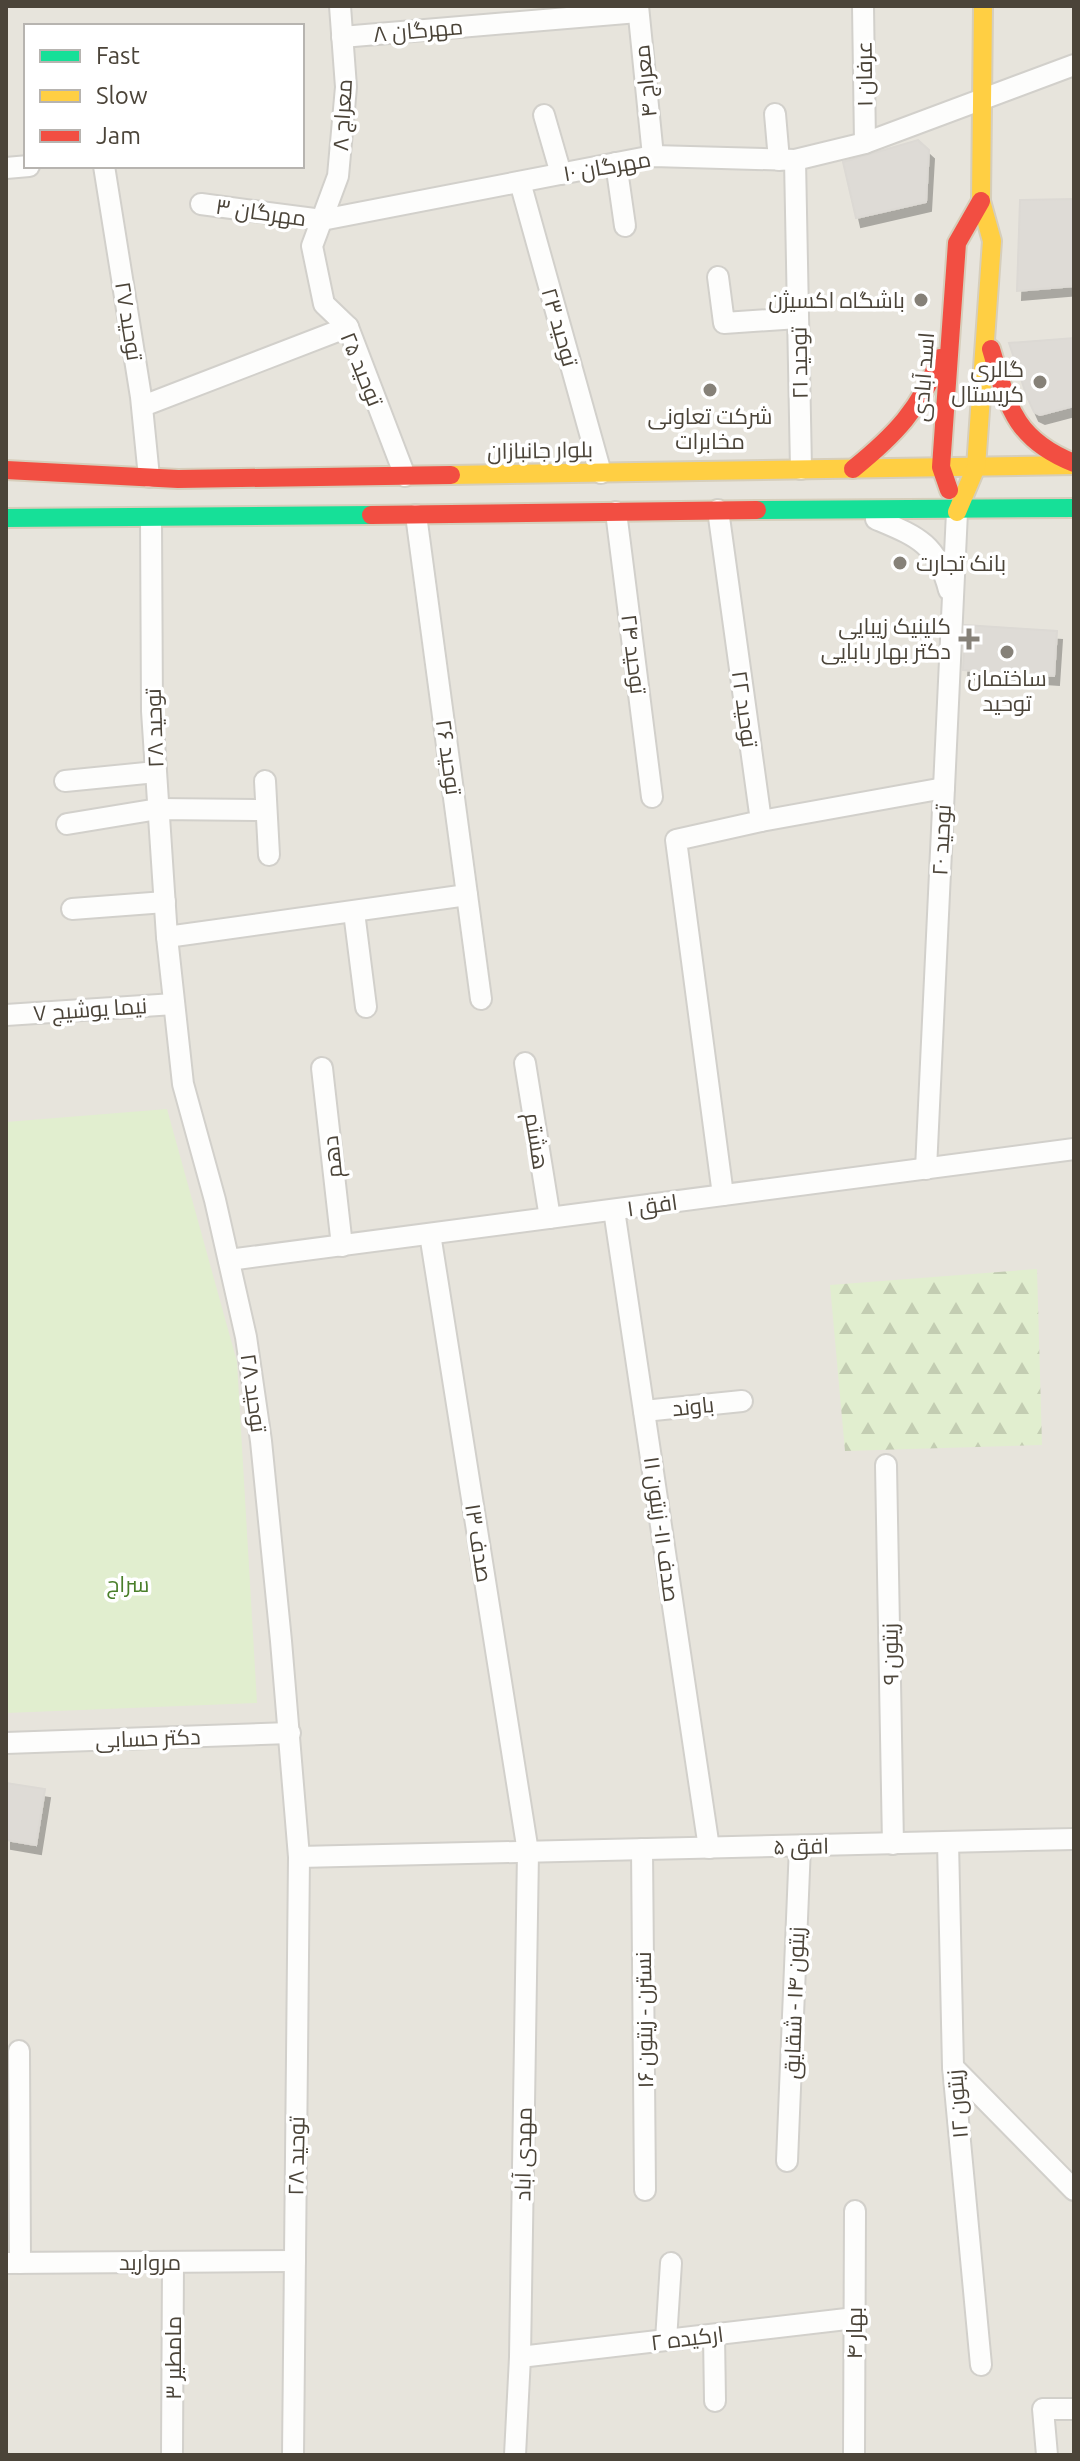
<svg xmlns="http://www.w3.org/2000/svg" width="1080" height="2461" font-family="Ubuntu,Cairo,sans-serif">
<defs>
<pattern id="forest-firs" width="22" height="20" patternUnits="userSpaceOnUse" patternTransform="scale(2)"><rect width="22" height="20" fill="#e1eecf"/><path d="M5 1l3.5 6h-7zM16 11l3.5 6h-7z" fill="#c3cdb2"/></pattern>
<filter id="shadow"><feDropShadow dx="5" dy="9" stdDeviation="0" flood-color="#0004"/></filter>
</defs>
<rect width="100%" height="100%" fill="#f4f2ee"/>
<path fill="#e7e4dc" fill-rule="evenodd" d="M6,6h1068v2449h-1068zM26,26h276v140h-276z"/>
<polygon fill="url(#forest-firs)" points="1037,1269 1042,1445 845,1451 830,1285"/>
<polygon fill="#e1eecf" points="167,1109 237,1362 257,1703 6,1713 6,1122"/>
<g fill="#dedbd6" stroke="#dcd9d4" stroke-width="2" filter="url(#shadow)">
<polygon points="918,140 929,150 926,202 856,218 843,162"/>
<polygon points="1074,199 1074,286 1017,291 1020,200"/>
<polygon points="1074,338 1074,406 1040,415 1034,412 1027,397 1009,343"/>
<polygon points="965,625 1057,631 1054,676 963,670"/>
<polygon points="6,1783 45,1789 36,1845 6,1840"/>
</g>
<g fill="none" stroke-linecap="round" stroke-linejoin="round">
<g stroke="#d2d0cb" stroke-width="24">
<g id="street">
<polyline points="340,6 346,87 338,176 312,246 324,304 348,327 405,476"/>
<polyline points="638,6 653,156"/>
<polyline points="863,6 865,143"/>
<polyline points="342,37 638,12"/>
<polyline points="775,114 779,160"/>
<polyline points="544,115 561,174"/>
<polyline points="795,160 801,469"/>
<polyline points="616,163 625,226"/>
<polyline points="104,166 141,397 149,477"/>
<polyline points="6,168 29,166"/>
<polyline points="520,182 601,473"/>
<polyline points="201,204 322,220 653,156 795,160 865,143 1074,65"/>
<polyline points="718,277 724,323 798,318"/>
<polyline points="143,406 348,327"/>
<polyline points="718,510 761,821 676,840 723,1195"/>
<polyline points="616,512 652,797"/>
<polyline points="416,515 481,999"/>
<path d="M876,519c40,17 61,24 73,71"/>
<polyline points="151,520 152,711 167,937 183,1084 215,1200 246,1337 261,1441 281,1641 299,1857 293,2455"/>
<polyline points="65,781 156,772"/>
<polyline points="265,781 269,855"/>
<polyline points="761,821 944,788"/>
<polyline points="67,824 158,809 266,810"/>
<polyline points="72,909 165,902"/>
<polyline points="354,912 366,1007"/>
<polyline points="167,937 467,895"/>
<polyline points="6,1015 174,1004"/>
<polyline points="525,1063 550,1218"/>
<polyline points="322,1068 342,1246"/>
<polyline points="926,1169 957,512"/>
<polyline points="614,1210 709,1848"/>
<polyline points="430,1234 528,1852 520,2357 515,2455"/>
<polyline points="229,1260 1074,1149"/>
<polyline points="644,1411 742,1401"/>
<polyline points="886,1465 893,1844"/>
<polyline points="6,1743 290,1733"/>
<polyline points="948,1842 953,2067 981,2365"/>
<polyline points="642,1849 645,2190"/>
<polyline points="299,1857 1074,1839"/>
<polyline points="19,2051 20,2263"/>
<polyline points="953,2067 1074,2190"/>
<polyline points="787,2161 800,1846"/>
<polyline points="6,2263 295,2261"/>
<polyline points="714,2335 715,2401"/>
<polyline points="666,2340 671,2263"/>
<polyline points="520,2357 855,2318"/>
<polyline points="172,2455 173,2262"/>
<polyline points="854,2455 855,2211"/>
<polyline points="1047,2455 1043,2409 1074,2409"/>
</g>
</g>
<g stroke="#d6cebb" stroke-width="22">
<g id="fast">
<polyline points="757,510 1074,508"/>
<polyline points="6,518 371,515"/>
</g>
</g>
<g stroke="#d6cebb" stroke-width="22">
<g id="slow">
<polyline points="451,475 1074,465"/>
<polyline points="957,512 976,467 992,241 981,201 983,6"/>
</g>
</g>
<g stroke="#d6cebb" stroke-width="22">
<g id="jam">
<path d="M991,349c17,57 23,90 83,114"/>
<path d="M853,469c42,-34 67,-60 87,-111"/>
<polyline points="6,470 178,479 451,475"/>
<polyline points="949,490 941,467 957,243 981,201"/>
<polyline points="371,515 757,510"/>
</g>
</g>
<use href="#street" stroke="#fdfdfc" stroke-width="20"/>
<use href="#fast" stroke="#16e098" stroke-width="18"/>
<use href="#slow" stroke="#ffcf43" stroke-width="18"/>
<use href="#jam" stroke="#f24e42" stroke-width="18"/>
</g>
<g fill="#868178" stroke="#fff" stroke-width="3">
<circle cx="921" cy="300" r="8"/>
<circle cx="1040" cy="382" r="8"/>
<circle cx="710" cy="390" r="8"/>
<circle cx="900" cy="563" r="8"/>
<path d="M965 627h8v8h8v8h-8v8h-8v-8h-8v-8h8z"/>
<circle cx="1007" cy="652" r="8"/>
</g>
<g text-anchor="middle" stroke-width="7" stroke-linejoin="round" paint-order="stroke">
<g font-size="22" fill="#4b4439" stroke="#fff">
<text transform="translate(418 30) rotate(-5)" y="8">مهرگان ۸</text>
<text transform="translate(864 74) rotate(-91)" y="8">عرفان ۱</text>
<text transform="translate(645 81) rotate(-96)" y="8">معراج ۴</text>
<text transform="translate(342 115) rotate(-87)" y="8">معراج ۸</text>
<text transform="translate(607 166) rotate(-10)" y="8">مهرگان ۱۰</text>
<text transform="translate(261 212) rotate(8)" y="8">مهرگان ۳</text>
<text transform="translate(129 321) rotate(81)" y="8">توحید ۲۷</text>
<text transform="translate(560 327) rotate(74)" y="8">توحید ۲۳</text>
<text transform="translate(799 363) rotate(-91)" y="8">توحید ۲۱</text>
<text transform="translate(362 369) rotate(68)" y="8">توحید ۲۵</text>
<text transform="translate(923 377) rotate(-86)" y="8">اسد آبادی</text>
<text transform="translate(540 450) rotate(-1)" y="8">بلوار جانبازان</text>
<text transform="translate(634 654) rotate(83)" y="8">توحید ۲۴</text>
<text transform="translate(745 709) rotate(82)" y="8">توحید ۲۲</text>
<text transform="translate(154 728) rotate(-92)" y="8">توحید ۲۸</text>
<text transform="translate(449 757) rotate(82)" y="8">توحید ۲۶</text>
<text transform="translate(941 840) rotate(-87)" y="8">توحید ۲۰</text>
<text transform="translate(90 1009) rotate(-4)" y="8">نیما یوشیج ۷</text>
<text transform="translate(537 1141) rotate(81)" y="8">هشتم</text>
<text transform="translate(332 1157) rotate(-96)" y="8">دهم</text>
<text transform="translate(652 1205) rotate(-8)" y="8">افق ۱</text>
<text transform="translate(254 1393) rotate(82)" y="8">توحید ۲۸</text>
<text transform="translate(693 1406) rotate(-6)" y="8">باوند</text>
<text transform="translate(662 1529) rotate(82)" y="8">صدف ۱۱- زیتون ۱۱</text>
<text transform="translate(479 1543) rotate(81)" y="8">صدف ۱۳</text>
<text transform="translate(890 1654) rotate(-91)" y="8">زیتون ۹</text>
<text transform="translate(148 1738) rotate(-2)" y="8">دکتر حسابی</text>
<text transform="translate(801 1846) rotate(-1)" y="8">افق ۵</text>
<text transform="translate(794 2003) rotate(-88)" y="8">زیتون ۱۴ - شقایق</text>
<text transform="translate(644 2020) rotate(-91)" y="8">نسترن - زیتون ۱۶</text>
<text transform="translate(957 2104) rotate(-95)" y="8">زیتون ۱۲</text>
<text transform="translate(523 2154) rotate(-89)" y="8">مهدی آباد</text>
<text transform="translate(296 2156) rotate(-89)" y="8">توحید ۲۸</text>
<text x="150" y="2270">مروارید</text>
<text transform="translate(854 2333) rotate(-90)" y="8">بهار ۴</text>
<text transform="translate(687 2338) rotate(-7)" y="8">ارکیده ۲</text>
<text transform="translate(173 2358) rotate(-90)" y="8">مامطیر ۳</text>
</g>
<g font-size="22" fill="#4b4439" stroke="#fff" text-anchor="end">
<text x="905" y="308">باشگاه اکسیژن</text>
<text x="1024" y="377">گالری<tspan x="1024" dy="25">کریستال</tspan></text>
<text x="710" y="424" text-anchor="middle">شرکت تعاونی<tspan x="710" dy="25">مخابرات</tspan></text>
<text x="916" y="571" text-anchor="start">بانک تجارت</text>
<text x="951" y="634">کلینیک زیبایی<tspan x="951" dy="25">دکتر بهار بابایی</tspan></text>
<text x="1007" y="686" text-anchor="middle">ساختمان<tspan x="1007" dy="25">توحید</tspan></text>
</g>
<g font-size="22" fill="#4a7f2a" stroke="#fff">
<text x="128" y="1592">سراج</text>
</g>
</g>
<rect width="1080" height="2461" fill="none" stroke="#4b4439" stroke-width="16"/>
<rect x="24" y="24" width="280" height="144" fill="#ffffff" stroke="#b7b4b0" stroke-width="2"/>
<rect x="40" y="50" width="40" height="12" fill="#16e098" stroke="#b7b4b0" stroke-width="2"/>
<text x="96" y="64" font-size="24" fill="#4b4439">Fast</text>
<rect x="40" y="90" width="40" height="12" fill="#ffcf43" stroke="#b7b4b0" stroke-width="2"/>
<text x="96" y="104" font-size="24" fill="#4b4439">Slow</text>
<rect x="40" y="130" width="40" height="12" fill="#f24e42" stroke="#b7b4b0" stroke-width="2"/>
<text x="96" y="144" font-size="24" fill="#4b4439">Jam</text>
</svg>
